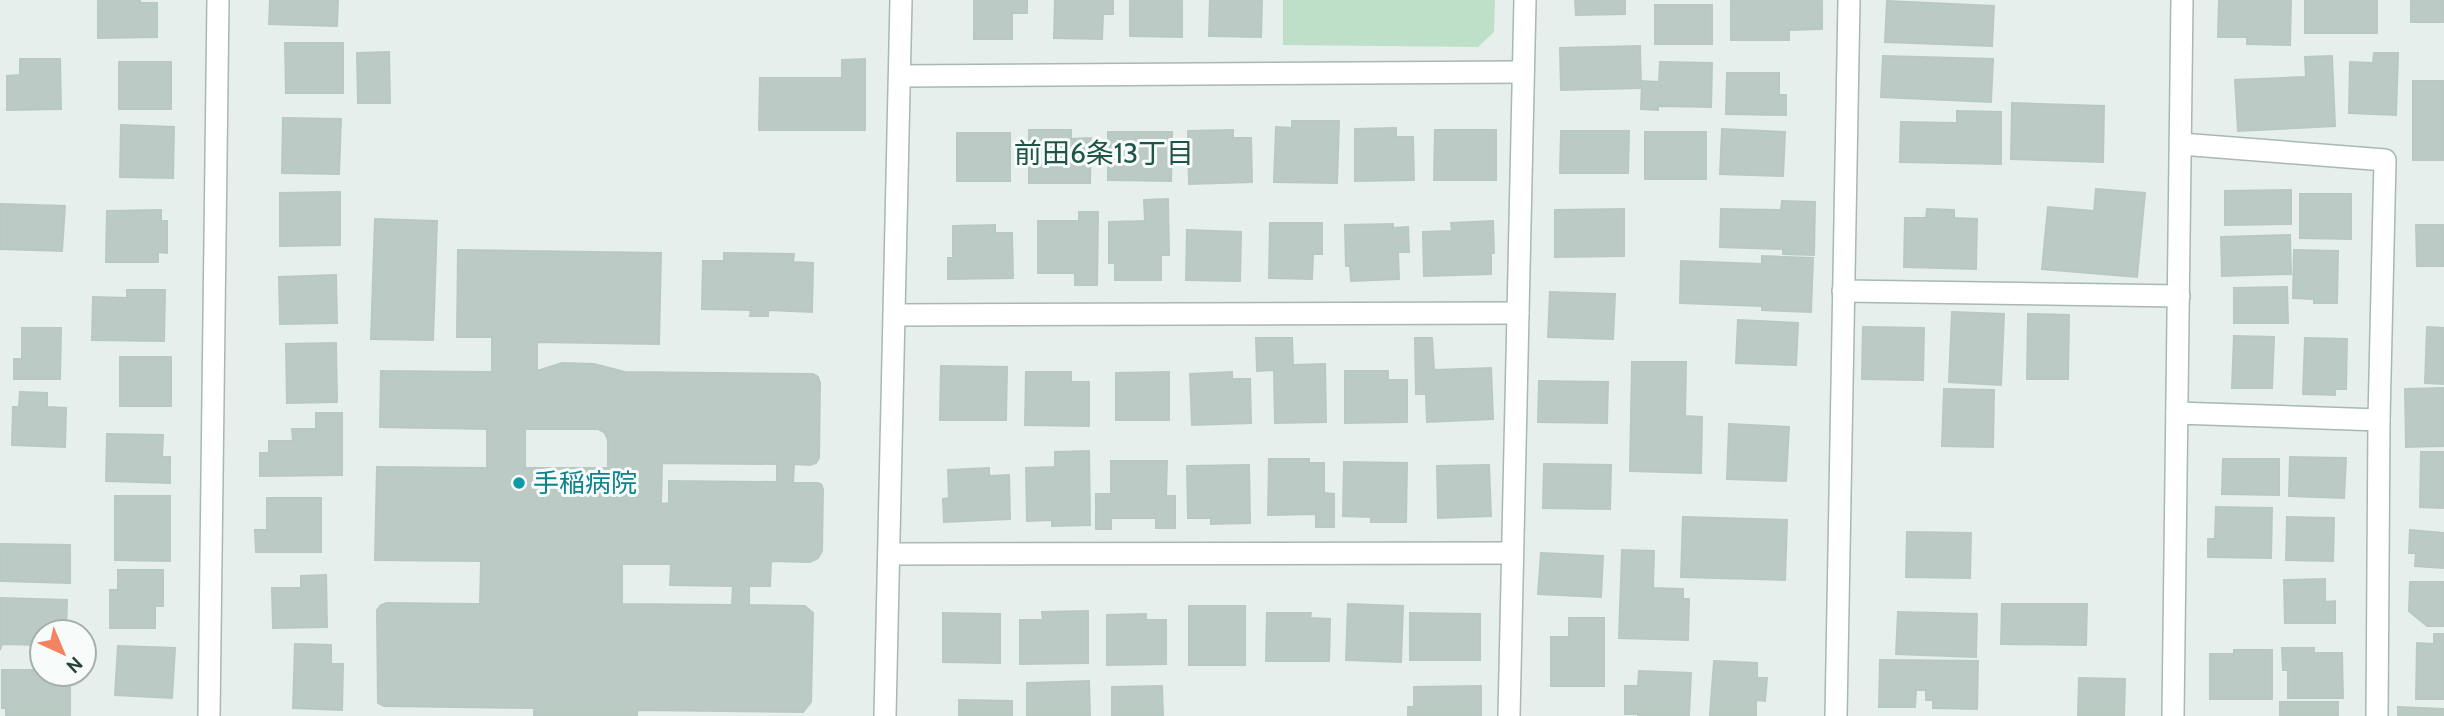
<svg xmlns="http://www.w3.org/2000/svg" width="2444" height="716" font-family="Cabin,'Noto Sans JP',sans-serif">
<rect width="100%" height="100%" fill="#e6efeb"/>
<polygon fill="#bfe0c8" points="1283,0 1495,0 1494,32 1478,47 1283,45"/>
<g fill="#bbcac4" stroke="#b8c9c2" stroke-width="2" fill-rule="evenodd">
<polygon points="98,0 140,0 140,3 157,3 157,37 98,38"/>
<polygon points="270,0 338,0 337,26 269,24"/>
<polygon points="974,0 1027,0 1027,13 1012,13 1012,39 974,39"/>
<polygon points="1055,0 1113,0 1113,14 1103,14 1102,39 1054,38"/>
<polygon points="1130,0 1182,0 1182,37 1130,36"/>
<polygon points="1210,0 1262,0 1261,37 1209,36"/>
<polygon points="1575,0 1625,0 1625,14 1576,15"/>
<polygon points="1731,0 1822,0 1822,29 1789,30 1789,40 1731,40"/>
<polygon points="2219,0 2291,0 2290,45 2247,44 2247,37 2218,37"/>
<rect x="2305" y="0" width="72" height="33"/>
<rect x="2411" y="0" width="33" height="22"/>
<polygon points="1887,1 1994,6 1992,46 1885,42"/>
<rect x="1655" y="5" width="57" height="39"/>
<polygon points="285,43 343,43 343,93 286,93"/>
<polygon points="1640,46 1641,88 1561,90 1560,48"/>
<polygon points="389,52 390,103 358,103 357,53"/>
<polygon points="2374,53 2398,53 2396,115 2349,113 2350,62 2373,63"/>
<polygon points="1883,56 1993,59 1991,102 1881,97"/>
<polygon points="2332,56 2335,126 2238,131 2235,80 2306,77 2305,57"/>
<polygon points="20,59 60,59 61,109 7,110 7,76 20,75"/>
<polygon points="865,59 865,130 759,130 760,78 842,78 842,60"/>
<rect x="119" y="62" width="52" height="47"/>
<polygon points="1660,62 1712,63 1711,107 1658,106 1658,110 1641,109 1642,81 1659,82"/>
<polygon points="1727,73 1779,73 1779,95 1786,95 1786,115 1726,114"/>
<rect x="2413" y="81" width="31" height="79"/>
<polygon points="2012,103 2104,106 2103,162 2011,159"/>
<polygon points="1957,111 2001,112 2001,164 1900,162 1901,122 1957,123"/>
<polygon points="283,118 341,119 339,174 282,173"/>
<polygon points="1292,121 1339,121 1337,183 1274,182 1276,127 1292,128"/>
<polygon points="121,125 174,127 173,178 120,177"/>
<polygon points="1396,128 1396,137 1413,137 1414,180 1355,181 1355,129"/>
<polygon points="1722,129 1785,132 1783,176 1720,174"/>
<polygon points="1029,130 1071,130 1071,139 1091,138 1090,183 1029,183"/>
<polygon points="1233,130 1233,138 1251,138 1252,182 1189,184 1188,131"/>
<polygon points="1435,130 1496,130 1496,180 1434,180"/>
<polygon points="1561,131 1629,131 1628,173 1560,173"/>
<polygon points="1108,132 1172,132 1171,181 1108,180"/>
<rect x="1645" y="132" width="61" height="47"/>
<rect x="957" y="133" width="53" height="48"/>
<polygon points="2096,189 2145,193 2137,277 2042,269 2048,207 2094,211"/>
<polygon points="2291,190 2291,224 2225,225 2225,191"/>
<polygon points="340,192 340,245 280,246 280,193"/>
<polygon points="2300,194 2351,194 2351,239 2300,238"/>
<polygon points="1168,199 1169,255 1161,255 1161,280 1115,280 1115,263 1109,263 1109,222 1145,221 1144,200"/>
<polygon points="1782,201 1815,202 1814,255 1783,254 1783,249 1720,247 1721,209 1781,210"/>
<polygon points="0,204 65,206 62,251 0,249"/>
<polygon points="1624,209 1624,256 1555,257 1555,210"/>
<polygon points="1927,209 1954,210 1954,218 1977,219 1976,269 1904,267 1905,218 1926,218"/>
<polygon points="161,210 161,221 167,221 167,253 158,252 158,262 106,262 107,211"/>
<polygon points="1079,212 1098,212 1097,285 1075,285 1075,273 1038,273 1038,221 1079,221"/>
<polygon points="375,219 437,221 433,340 371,339"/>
<polygon points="1493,221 1494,253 1491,253 1491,274 1424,276 1423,232 1452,231 1451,223"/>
<polygon points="1270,223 1322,223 1322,254 1313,254 1312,279 1269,278"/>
<polygon points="1393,224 1393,228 1408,227 1409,252 1398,252 1399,279 1351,281 1350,266 1346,266 1345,225"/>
<polygon points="995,225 995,233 1012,233 1013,278 948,279 948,258 953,258 953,226"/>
<polygon points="2416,225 2444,225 2444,266 2417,266"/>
<polygon points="1187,230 1241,232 1240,281 1186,280"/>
<polygon points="2290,235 2291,274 2222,276 2221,237"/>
<path d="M458,250l203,3 -2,91 -122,-2v29l25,-8 32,1 31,8 188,2 5,3 2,6 -1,75 -3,5 -6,2 -16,-1 -1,19h24l4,1 2,5 -1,62 -4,7 -8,4 -39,-1 -1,25h-21v19l56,1 8,7 -2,89 -8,10 -166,-2v6h-103v-8l-150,-2 -6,-3 -1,-93 4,-5 6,-2 93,1 1,-43 -106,-1 2,-93 110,1v-39l-107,-2 1,-56 111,1v-35h-35zM525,429h73l7,4 3,7v28h-83zM662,463l115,1v18l-108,-1v22l-8,1zM622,564h49l-1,21 63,1 -1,19 -110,-1z"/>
<polygon points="2294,250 2338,251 2337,303 2314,303 2314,299 2293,298"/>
<polygon points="724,253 794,254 793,262 813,263 812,312 768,310 768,316 750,316 751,310 702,309 703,261 724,261"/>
<polygon points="1762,256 1813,258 1811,312 1762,310 1762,306 1680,303 1681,261 1762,264"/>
<polygon points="336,275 337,323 280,324 279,277"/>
<polygon points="2287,287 2288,323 2234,323 2234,288"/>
<polygon points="127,290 165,290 164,341 92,340 93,297 127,298"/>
<polygon points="1550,292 1615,294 1613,339 1548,337"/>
<polygon points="1952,312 2004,314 2001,385 1949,382"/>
<polygon points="2028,314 2069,315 2068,379 2027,379"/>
<polygon points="1738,320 1798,323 1796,365 1736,363"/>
<polygon points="1863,327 1924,328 1923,380 1862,379"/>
<polygon points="2427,327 2444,328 2444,384 2425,383"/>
<polygon points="22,328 61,328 60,379 14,379 14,359 22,359"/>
<polygon points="2234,336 2274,337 2272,388 2232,388"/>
<polygon points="1256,338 1292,338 1293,365 1325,364 1326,422 1275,423 1274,370 1257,371"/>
<polygon points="1415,338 1432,338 1434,370 1491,368 1493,419 1427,422 1426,394 1416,394"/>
<polygon points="2305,338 2347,339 2346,389 2335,389 2335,395 2303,394"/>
<polygon points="336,343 337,402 287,403 286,344"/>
<rect x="120" y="357" width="51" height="49"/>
<polygon points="1632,362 1686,362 1685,416 1702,417 1701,473 1630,471"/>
<polygon points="941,366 1007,367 1006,420 940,420"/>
<polygon points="1345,371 1388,371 1388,380 1407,380 1407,422 1345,423"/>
<polygon points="1026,372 1071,372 1071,382 1089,382 1089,426 1025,425"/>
<polygon points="1169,372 1169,420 1116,420 1116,373"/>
<polygon points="1232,372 1232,379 1250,379 1251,423 1192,425 1190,374"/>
<polygon points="1539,381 1608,382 1607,423 1538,422"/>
<polygon points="2444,388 2444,446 2406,447 2405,389"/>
<polygon points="1944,389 1994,390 1993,447 1942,446"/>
<polygon points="20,392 47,393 47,407 66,408 65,447 12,445 13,407 19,407"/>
<polygon points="316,413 342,413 342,475 260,476 260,453 269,453 269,441 293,441 292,429 316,429"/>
<polygon points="1729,424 1789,427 1786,481 1727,479"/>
<polygon points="107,434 163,435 162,457 170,457 170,483 106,481"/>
<polygon points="1089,451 1090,525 1052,526 1052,520 1027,521 1026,468 1055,467 1055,452"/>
<polygon points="2421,452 2444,452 2444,508 2420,507"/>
<polygon points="2290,457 2346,458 2344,498 2289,496"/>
<polygon points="1269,459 1309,459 1309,463 1324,463 1324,493 1334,494 1334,527 1316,527 1316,514 1268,515"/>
<polygon points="2223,459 2279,459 2279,495 2222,494"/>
<polygon points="1111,461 1167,461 1166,496 1175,496 1175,528 1156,528 1156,518 1111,518 1111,529 1096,529 1096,494 1111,494"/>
<polygon points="1344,462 1407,463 1406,522 1371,522 1371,517 1343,516"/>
<polygon points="1544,464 1611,465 1610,509 1543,508"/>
<polygon points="1249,465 1250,523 1211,524 1211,518 1188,518 1187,466"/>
<polygon points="1489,465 1491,516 1438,518 1437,466"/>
<polygon points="989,468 989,476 1009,475 1010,519 944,522 943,499 949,498 948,470"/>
<polygon points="115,496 170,496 170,561 115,560"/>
<polygon points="267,498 321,498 321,552 256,552 255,530 267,530"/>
<polygon points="2216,507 2272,508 2271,558 2208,557 2208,539 2215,539"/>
<polygon points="1683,517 1787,520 1785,580 1681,577"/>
<polygon points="2287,517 2334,518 2333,561 2286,560"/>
<polygon points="2410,530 2444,533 2444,568 2415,566 2416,553 2409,553"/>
<polygon points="1907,532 1971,533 1970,578 1906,577"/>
<polygon points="0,544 70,545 70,583 0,581"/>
<polygon points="1622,550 1654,551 1653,588 1683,589 1683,599 1689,599 1688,640 1619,638"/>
<polygon points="1541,553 1603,556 1601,597 1538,594"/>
<polygon points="118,570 163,570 163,606 155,606 155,628 110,628 110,590 118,590"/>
<polygon points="326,575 327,627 273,628 272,588 301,588 301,576"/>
<polygon points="2325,579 2325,602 2335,601 2335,623 2285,623 2284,580"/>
<polygon points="2410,582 2444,582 2444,626 2427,626 2409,611"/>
<polygon points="0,598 67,600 66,632 42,632 42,645 2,644 0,650"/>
<polygon points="1348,604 1403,606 1401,662 1346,660"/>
<polygon points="2002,604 2087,604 2086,645 2001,644"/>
<rect x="1189" y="606" width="56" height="59"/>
<polygon points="1088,611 1088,663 1020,664 1020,620 1043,620 1042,612"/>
<polygon points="1898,612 1977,614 1976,657 1896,654"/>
<polygon points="943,613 1000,614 1000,663 943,662"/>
<polygon points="1267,613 1311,613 1310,618 1330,619 1329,661 1266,661"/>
<polygon points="1410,613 1480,614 1480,660 1410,660"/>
<polygon points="1146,614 1146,620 1166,620 1166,664 1107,665 1107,615"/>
<polygon points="1569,618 1604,618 1604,686 1551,686 1551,637 1569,637"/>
<polygon points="2434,634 2444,634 2444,699 2416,699 2417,643 2434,644"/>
<polygon points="295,644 331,645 331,664 343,664 342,710 293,708"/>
<polygon points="118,646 175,648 172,698 115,695"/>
<polygon points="2282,648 2314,648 2314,653 2342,653 2343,698 2288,698 2288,670 2283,670"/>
<polygon points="2234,650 2272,650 2272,699 2210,699 2210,654 2234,654"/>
<polygon points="1880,660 1978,661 1977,709 1933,708 1933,700 1926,700 1926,690 1916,690 1915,707 1879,707"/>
<polygon points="1714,661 1757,663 1757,678 1767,678 1765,701 1756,700 1756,716 1710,715"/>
<polygon points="2,670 42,670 42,674 70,674 70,716 6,716 6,708 2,708"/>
<polygon points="1639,671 1691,673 1689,716 1638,716 1638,714 1625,714 1625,686 1638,686"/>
<polygon points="2079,678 2125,679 2124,716 2078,716"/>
<polygon points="1089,681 1090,716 1027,716 1027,683"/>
<polygon points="1162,686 1163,716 1112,716 1112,687"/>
<polygon points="1481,686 1481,716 1408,716 1408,707 1414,707 1414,687"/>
<polygon points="959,700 1012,701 1012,716 959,716"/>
<rect x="2280" y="702" width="58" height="14"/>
<polygon points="2398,707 2444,709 2444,716 2398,716"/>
</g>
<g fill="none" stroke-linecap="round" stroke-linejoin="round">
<g stroke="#a8b8b2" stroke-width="24">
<g id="street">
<polyline points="900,76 1523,72"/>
<polyline points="2181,144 2385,160 2379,420 2377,716"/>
<polyline points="1843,291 2179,296"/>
<polyline points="895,315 1518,313"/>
<polyline points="2177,413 2379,420"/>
<polyline points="889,554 1512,553"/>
<polyline points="209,716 218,0"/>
<polyline points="885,716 901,0"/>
<polyline points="1509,716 1525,0"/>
<polyline points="1836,716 1849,0"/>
<polyline points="2173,716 2182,0"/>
</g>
</g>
<use href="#street" stroke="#fff" stroke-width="21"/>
</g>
<circle fill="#0f9aa8" stroke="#f7fbf9" stroke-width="2.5" cx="519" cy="483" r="7"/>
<g text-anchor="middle" stroke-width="6" stroke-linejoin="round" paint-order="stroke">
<g font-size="26" fill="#0d838f" stroke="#f7fbf9" text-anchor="start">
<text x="533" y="492">手稲病院</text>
</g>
<g font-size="28" fill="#1f5548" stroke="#f7fbf9">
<text x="1104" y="163">前田6条13丁目</text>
</g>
</g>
<g transform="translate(63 653) rotate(136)"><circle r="33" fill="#f7fbf9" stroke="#a3b1ad" stroke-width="2"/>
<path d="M0-5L12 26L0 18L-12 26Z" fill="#f4845f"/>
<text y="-10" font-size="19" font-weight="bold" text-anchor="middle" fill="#24423a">N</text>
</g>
</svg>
